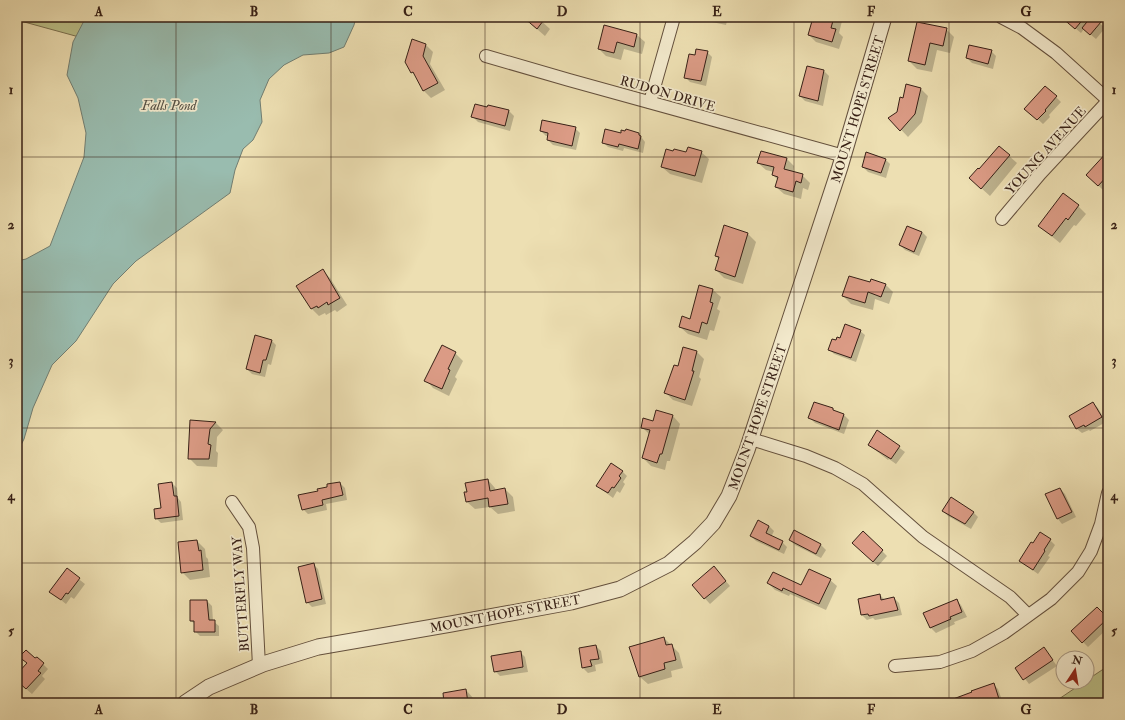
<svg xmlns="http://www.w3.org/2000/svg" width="1125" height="720" font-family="'IM FELL Double Pica',serif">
<rect width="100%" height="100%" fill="#eddfb2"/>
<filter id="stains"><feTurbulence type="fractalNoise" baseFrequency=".005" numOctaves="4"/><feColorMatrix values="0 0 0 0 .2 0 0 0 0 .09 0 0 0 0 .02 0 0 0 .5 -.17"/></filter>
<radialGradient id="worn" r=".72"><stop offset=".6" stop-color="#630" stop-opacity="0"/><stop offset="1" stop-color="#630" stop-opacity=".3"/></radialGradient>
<g fill="#bcc189" stroke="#7a7050">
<polygon points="17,17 111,17 101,43 17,20"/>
<polygon points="1108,666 1108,703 1053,703 1084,682 1087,682 1087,680"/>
</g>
<polygon fill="#99bcaf" stroke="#727e72" points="86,17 356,17 354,25 344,47 329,53 303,55 284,65 269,79 260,100 262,122 253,140 243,149 235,170 230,193 136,261 113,284 76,341 52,365 33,408 24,439 17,453 17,261 26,259 50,246 84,157 86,133 78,98 67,75 73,42"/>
<g fill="#0003">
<polygon points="515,17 537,17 550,29 545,36 530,23 517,19"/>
<polygon points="707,17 728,17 726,25 712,22"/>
<polygon points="817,17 843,17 839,33 843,37 839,49 816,42 809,35"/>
<polygon points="1062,17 1080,17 1087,23 1093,17 1105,28 1096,39 1084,29 1081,33"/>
<polygon points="918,23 946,29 954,37 950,53 937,50 932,72 917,69 909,61"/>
<polygon points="605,26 637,35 645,42 642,54 624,49 621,60 606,56 599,49"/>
<polygon points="425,44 433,52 430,64 445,90 431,98 423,90 416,76 412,72"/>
<polygon points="991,51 996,56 993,69 972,63 967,58"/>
<polygon points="707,52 712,57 706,86 690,82 685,77 696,57"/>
<polygon points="824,71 829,76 823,106 805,101 800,96"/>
<polygon points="921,89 928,96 922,122 908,137 890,118 898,112 904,99"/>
<polygon points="1056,97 1061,102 1049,115 1050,117 1043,124 1031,113"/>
<polygon points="509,111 514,116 510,131 478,122 473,117"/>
<polygon points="575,128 580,133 576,150 553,145 548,140 549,136 546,136 541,131"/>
<polygon points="622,134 639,134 645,142 643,153 624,148 623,151 608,147 603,142"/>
<polygon points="999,147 1017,163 990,196 970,178 979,170"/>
<polygon points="701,152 709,159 702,183 670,174 662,167 687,153"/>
<polygon points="1108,152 1108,184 1103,190 1087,175"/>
<polygon points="787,159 794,166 793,173 802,175 810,183 808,190 803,188 801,199 784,194 776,187 778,180 773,175 774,172 766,170 758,163"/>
<polygon points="885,159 890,164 886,178 868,172 863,167"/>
<polygon points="1078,206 1086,214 1076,226 1074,225 1060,243 1039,226"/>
<polygon points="724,227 748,234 756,242 743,284 724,278 716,270 719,259 716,256"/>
<polygon points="922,232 927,237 919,256 905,250 900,245"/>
<polygon points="323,271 330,278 347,305 337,312 335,310 326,315 325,313 319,316 312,309 298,286"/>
<polygon points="871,284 885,284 893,292 889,304 875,299 873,310 851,304 843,296"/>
<polygon points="700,286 713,290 721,297 717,309 720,311 714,331 710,330 707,340 688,334 680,327 690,320"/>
<polygon points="860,331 865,335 856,362 834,354 829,349 837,341"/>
<polygon points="271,340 276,345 271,365 268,364 265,377 252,374 247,369"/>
<polygon points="684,348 697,352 704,359 699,377 701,379 692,406 673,400 666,393 679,367"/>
<polygon points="455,353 463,361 455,377 457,379 449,396 433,388 426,380"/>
<polygon points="1093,403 1098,408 1106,422 1090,431 1089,430 1082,433 1077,429 1070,416"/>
<polygon points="833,409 835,412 844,415 849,420 844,434 815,423 810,418"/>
<polygon points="673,416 680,424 670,461 667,461 665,470 651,466 643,458 650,435 642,427"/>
<polygon points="191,421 216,423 223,430 217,437 216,451 218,453 217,467 197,466 189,458"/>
<polygon points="878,432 905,452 896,464 889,459 888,460 869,445"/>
<polygon points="622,471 627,476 623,482 625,484 620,493 617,491 613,498 597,486"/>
<polygon points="488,480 495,488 496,491 505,489 513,497 515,511 498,514 490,507 475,509 467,502 468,492"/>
<polygon points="172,483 177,488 178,498 181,502 183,520 161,523 156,518 162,509"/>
<polygon points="340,483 345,488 347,500 326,504 327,510 308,514 303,509 319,492"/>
<polygon points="1060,489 1065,494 1076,517 1062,524 1058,519"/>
<polygon points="943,511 973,512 978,517 971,529 948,516"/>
<polygon points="758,521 769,526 774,531 771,537 782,542 787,547 784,554 756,541 751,536"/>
<polygon points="794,532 821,545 826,550 821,558 795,545 790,540"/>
<polygon points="863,532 887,556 878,566 858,548"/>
<polygon points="1050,540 1055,545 1048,556 1050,557 1038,574 1020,561"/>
<polygon points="197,541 205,549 206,557 208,559 210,577 190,580 182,572"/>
<polygon points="313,564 318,569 326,604 312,607 307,602"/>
<polygon points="67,570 85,584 74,599 71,597 66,604 51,592"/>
<polygon points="719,573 730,586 710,604 693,585"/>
<polygon points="830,580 837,586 826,610 790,594 789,596 775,590 768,583 802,586"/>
<polygon points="880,595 885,600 894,598 899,603 902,615 875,620 873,618 867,620 862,615 859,600"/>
<polygon points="956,600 961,605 967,617 954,622 955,624 936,633 931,628 925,614"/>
<polygon points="207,601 212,606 213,621 219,626 219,636 200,636 195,631 195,624 191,621"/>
<polygon points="1097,609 1108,620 1108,628 1088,647 1072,631"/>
<polygon points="664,638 679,653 683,668 671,671 672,677 648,684 640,677 630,647"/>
<polygon points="596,646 601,651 603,663 595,665 596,671 588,673 583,668"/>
<polygon points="1044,648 1057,666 1029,684 1017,668"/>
<polygon points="520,652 525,657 528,672 500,676 495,671"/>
<polygon points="37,658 48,669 42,676 45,679 32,694 17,681 17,676"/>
<polygon points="993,684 998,689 1003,703 963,703"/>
<polygon points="466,690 473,698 475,703 435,703 435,700 445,699"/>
<polygon points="844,699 850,703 842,703"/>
</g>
<g fill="#db9b85" stroke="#372016">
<polygon points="523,17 538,17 543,21 537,29"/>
<polygon points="816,17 834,17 831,28 836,29 832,42 808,35 812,21 814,22"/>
<polygon points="1061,17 1085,17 1075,29"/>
<polygon points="1091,17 1094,17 1101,22 1090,35 1082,28"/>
<polygon points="917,22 947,28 943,46 930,43 925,65 908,61"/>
<polygon points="604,25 637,34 634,47 617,42 614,53 598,49"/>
<polygon points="412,39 426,44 423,56 438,83 423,91 413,72 411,73 405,62"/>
<polygon points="969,45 992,50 988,64 966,58"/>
<polygon points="696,49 708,51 701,81 684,78 689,54 695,55"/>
<polygon points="807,66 824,70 818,101 799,96"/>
<polygon points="906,84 921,88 915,114 900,131 888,118 897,112 900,97 903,98"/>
<polygon points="1045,86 1057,96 1045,110 1046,111 1037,120 1024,109"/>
<polygon points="475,104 487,107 488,105 509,110 505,126 471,117"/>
<polygon points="542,120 576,127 572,146 547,140 548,133 540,131"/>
<polygon points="605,129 621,133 621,130 625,131 626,129 639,133 639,135 641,136 638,149 619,144 618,147 602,143"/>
<polygon points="999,146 1010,155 981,189 969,178 978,168 979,169"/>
<polygon points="688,147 702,151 695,176 661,167 666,149 673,151 674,149 686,152"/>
<polygon points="761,151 787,158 784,169 803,174 801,183 796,181 793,192 775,187 778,177 772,175 774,167 757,163"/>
<polygon points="1108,151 1108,175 1098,186 1086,175"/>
<polygon points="866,152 886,159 881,173 862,167"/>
<polygon points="1063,193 1079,205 1068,220 1066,218 1052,236 1038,226"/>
<polygon points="724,225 748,233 735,277 715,270 719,257 715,256"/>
<polygon points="907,226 922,232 914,252 899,245"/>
<polygon points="323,269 340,298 328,305 327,302 318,308 317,306 311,309 296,286"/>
<polygon points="849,276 870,282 871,279 886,284 881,297 868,292 865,303 842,296"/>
<polygon points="699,285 713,289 710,302 713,303 707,324 702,322 699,333 679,327 682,316 690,319"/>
<polygon points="845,324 861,330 851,358 828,350 832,339 836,340 837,337 840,338"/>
<polygon points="255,335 272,340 266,360 263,360 260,373 246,369"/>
<polygon points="442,345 456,352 448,369 450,370 442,389 424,381"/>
<polygon points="683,347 697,351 692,371 694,371 685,400 664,393 674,365 678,366"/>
<polygon points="814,402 833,408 833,410 844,414 839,430 808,418"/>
<polygon points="1093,402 1102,417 1085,427 1084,425 1076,429 1069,416"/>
<polygon points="656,410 673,415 662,454 660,454 657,463 642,458 650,430 641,428 643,418 653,421"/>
<polygon points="190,420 216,422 210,429 208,444 211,445 209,459 188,459"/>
<polygon points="877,430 900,446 891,459 868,445"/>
<polygon points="611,463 623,471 619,476 621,478 614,488 612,487 608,493 596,486"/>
<polygon points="488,479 490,491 505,488 508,504 489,507 488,498 466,502 464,492 467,492 465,483"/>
<polygon points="172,482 174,496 177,496 179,516 155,519 154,509 161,508 158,484"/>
<polygon points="340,482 343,495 322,500 323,505 302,510 298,495 318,491 317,489 327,487 327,484"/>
<polygon points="1060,488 1072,512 1057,519 1045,494"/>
<polygon points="951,497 974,512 965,524 942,511"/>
<polygon points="758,520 769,526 766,533 783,541 779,550 750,536"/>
<polygon points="794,530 821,544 816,554 789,540"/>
<polygon points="863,531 883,550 873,562 852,543"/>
<polygon points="1040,532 1051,539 1044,550 1045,551 1033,570 1019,561 1031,542 1033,543"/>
<polygon points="197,540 199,551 201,550 203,570 181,573 178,542"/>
<polygon points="314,563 322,599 306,603 298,567"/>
<polygon points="714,566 726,581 704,599 692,585"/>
<polygon points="67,568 80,578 68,594 66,593 61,600 49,592"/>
<polygon points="809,569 831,579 819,604 783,588 782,591 767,583 773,572 801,585"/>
<polygon points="880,594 881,600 894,597 898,610 869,616 868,614 861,615 858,599"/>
<polygon points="957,599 962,612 950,617 951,619 930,628 923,613"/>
<polygon points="190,600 207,600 209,620 215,620 215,632 194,632 194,621 190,621"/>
<polygon points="1097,607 1108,618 1082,643 1071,631"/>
<polygon points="664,637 666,645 672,644 676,660 664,663 665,669 639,677 629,647"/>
<polygon points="596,645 599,659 590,660 592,666 582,668 579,648"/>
<polygon points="1044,647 1053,660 1023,680 1015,668"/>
<polygon points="26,650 35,658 37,657 44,663 38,671 41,673 26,689 17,681 17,674 27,663 19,657"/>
<polygon points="521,651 523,667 494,672 491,656"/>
<polygon points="994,683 999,699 988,703 945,703 945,702 972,692 971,691"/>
<polygon points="466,689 468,703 444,703 443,693"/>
</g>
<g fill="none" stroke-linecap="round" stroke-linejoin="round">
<g stroke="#64503d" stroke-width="14">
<g id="minor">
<polyline points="1001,17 1022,28 1056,53 1108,100"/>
<polyline points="486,56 569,80 844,156"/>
<polyline points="650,102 674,17"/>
<polyline points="1002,219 1040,174 1108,101"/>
<polyline points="751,439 806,456 835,468 863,484 923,537 1010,597 1028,615"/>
<polyline points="232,502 249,527 253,548 259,666"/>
<polyline points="895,666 940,662 972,651 1004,633 1051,599 1078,572 1091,551 1101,524 1108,493"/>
</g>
</g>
<g stroke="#64503d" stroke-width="17">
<polyline id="tertiary" points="185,703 209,687 263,664 318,647 451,624 571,602 620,589 669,564 695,542 713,523 729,496 747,450 840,167 884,17"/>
</g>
<use href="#minor" stroke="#f3eacd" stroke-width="12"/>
<use href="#tertiary" stroke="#f3eacd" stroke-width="15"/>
</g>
<path fill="none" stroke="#372016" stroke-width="1" stroke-opacity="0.55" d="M176,17v686M331,17v686M485,17v686M640,17v686M794,17v686M949,17v686M17,157h1091M17,292h1091M17,428h1091M17,563h1091"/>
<g text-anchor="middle" stroke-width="3.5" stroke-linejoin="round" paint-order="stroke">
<g font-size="13" fill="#372016" stroke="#f3eacd">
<text transform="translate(668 93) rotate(16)" y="5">RUDON DRIVE</text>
<text transform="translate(857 109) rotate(-73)" y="5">MOUNT HOPE STREET</text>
<text transform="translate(1045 150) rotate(-48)" y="5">YOUNG AVENUE</text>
<text transform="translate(757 417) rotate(-71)" y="5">MOUNT HOPE STREET</text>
<text transform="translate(240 594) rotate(-94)" y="5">BUTTERFLY WAY</text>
<text transform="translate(505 613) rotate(-11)" y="5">MOUNT HOPE STREET</text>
</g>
<g font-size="14" font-style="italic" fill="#544f44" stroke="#f3eacd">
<text x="169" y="110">Falls Pond</text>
</g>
</g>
<rect width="1125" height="720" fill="none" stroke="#eddfb2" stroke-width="44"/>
<g transform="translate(1075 670) rotate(12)"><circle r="19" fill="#f3eacd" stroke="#a89984"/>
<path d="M0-3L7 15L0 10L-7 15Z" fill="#8f2418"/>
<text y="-6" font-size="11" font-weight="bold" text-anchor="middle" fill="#372016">N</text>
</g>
<rect x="22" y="22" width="1081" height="676" fill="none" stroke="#372016" stroke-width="1.5"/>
<g font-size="13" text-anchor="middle" font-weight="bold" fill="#372016">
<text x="99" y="16">A</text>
<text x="254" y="16">B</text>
<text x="408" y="16">C</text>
<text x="562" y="16">D</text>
<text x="717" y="16">E</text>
<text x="871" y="16">F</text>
<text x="1026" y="16">G</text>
<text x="11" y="94">1</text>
<text x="1114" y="94">1</text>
<text x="11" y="229">2</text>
<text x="1114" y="229">2</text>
<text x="11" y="365">3</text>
<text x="1114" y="365">3</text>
<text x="11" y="500">4</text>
<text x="1114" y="500">4</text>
<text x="11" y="635">5</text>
<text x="1114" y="635">5</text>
<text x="99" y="714">A</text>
<text x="254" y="714">B</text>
<text x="408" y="714">C</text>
<text x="562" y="714">D</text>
<text x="717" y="714">E</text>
<text x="871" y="714">F</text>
<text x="1026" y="714">G</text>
</g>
<rect width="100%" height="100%" filter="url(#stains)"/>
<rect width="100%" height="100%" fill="url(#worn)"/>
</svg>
